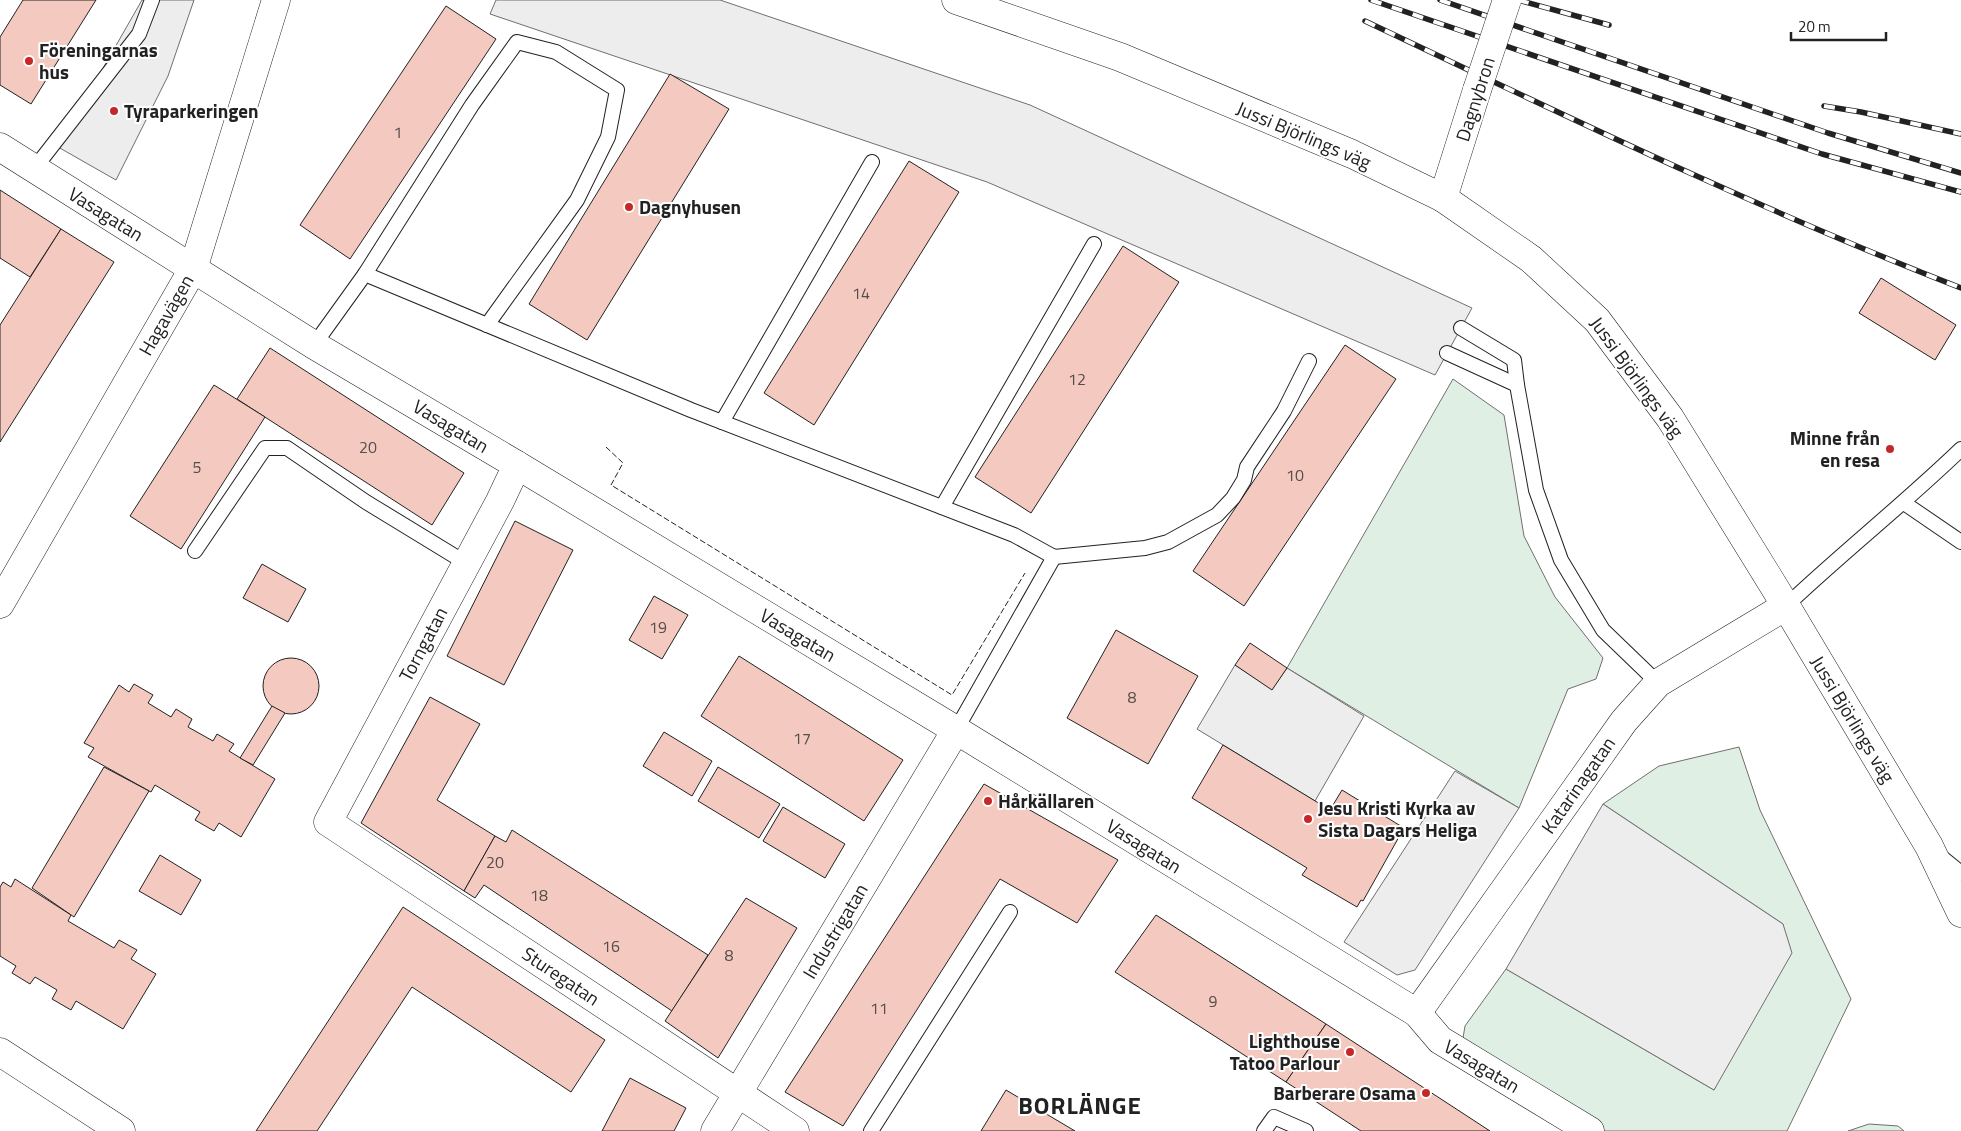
<svg xmlns="http://www.w3.org/2000/svg" width="1961" height="1131" font-family="'Titillium Web',sans-serif">
<rect width="100%" height="100%" fill="#fff"/>
<g fill="#e0efe3" stroke="#6f6f6f">
<polygon points="1453,379 1504,415 1524,536 1555,597 1603,658 1596,679 1568,689 1519,808 1287,668"/>
<polygon points="1739,747 1760,810 1851,999 1787,1131 1601,1131 1462,1044 1465,1026 1506,969 1714,1090 1783,924 1603,804 1659,766"/>
<polygon points="1869,1124 1898,1126 1904,1131 1848,1131"/>
</g>
<g fill="#ededed" stroke="#6f6f6f">
<polygon points="142,0 194,0 168,76 116,180 58,147"/>
<polygon points="496,0 720,0 1030,105 1472,308 1435,375 987,182 490,14"/>
<polygon points="1235,665 1272,689 1287,668 1364,716 1315,801 1197,729"/>
<polygon points="1455,771 1519,808 1415,970 1397,975 1344,942"/>
<polygon points="1603,804 1783,924 1792,953 1714,1090 1506,969"/>
</g>
<g fill="#f3c9c0" stroke="#222">
<polygon points="23,0 96,0 31,104 0,85 0,37"/>
<polygon points="446,6 496,39 350,259 300,225"/>
<polygon points="670,74 729,109 587,340 529,304"/>
<polygon points="909,161 959,192 814,425 764,393"/>
<polygon points="0,190 61,229 30,277 0,258"/>
<polygon points="61,229 114,262 0,442 0,325"/>
<polygon points="1123,246 1179,282 1031,513 975,477"/>
<polygon points="1881,278 1956,325 1935,360 1859,313"/>
<polygon points="1345,345 1396,379 1244,606 1193,571"/>
<polygon points="270,348 464,473 432,525 237,399"/>
<polygon points="214,385 265,417 181,549 130,516"/>
<polygon points="515,521 573,550 504,685 447,656"/>
<polygon points="262,564 306,589 288,622 243,598"/>
<polygon points="654,596 688,615 662,659 629,640"/>
<polygon points="1116,630 1198,676 1148,764 1067,718"/>
<polygon points="1250,643 1287,668 1272,690 1235,665"/>
<polygon points="739,656 903,760 864,821 701,716"/>
<circle cx="291" cy="686" r="28"/>
<polygon points="134,684 153,695 148,703 171,717 176,709 192,719 188,727 213,741 217,734 234,744 229,751 275,779 241,837 219,823 214,831 195,820 200,812 155,785 151,792 88,757 94,748 84,743 119,685 129,692"/>
<polygon points="430,697 480,724 437,800 495,836 464,891 361,823"/>
<polygon points="272,706 285,713 253,765 240,758"/>
<polygon points="664,732 712,761 692,796 643,766"/>
<polygon points="1223,745 1330,810 1342,790 1404,828 1363,901 1361,900 1357,907 1302,875 1307,868 1192,798"/>
<polygon points="104,767 149,791 74,917 32,888"/>
<polygon points="718,767 780,804 759,838 698,801"/>
<polygon points="984,784 1118,860 1077,923 1000,879 843,1126 785,1092"/>
<polygon points="783,807 845,844 825,878 763,841"/>
<polygon points="512,830 708,955 672,1011 484,885 475,898 464,891 495,836 506,842"/>
<polygon points="160,855 201,880 181,915 139,891"/>
<polygon points="15,879 71,915 68,921 114,948 119,940 137,950 131,959 156,974 123,1029 76,1001 71,1010 52,999 57,990 35,977 30,984 12,973 16,966 0,956 0,887 3,882 11,887"/>
<polygon points="746,898 797,928 718,1058 665,1021"/>
<polygon points="403,907 605,1040 571,1092 412,987 317,1131 256,1131"/>
<polygon points="1156,915 1326,1024 1286,1082 1115,972"/>
<polygon points="1326,1024 1490,1131 1361,1131 1286,1082"/>
<polygon points="630,1078 686,1108 674,1131 602,1131"/>
<polygon points="1006,1090 1075,1131 981,1131"/>
</g>
<g fill="none" stroke-linecap="round" stroke-linejoin="round">
<g stroke="#222" stroke-width="16">
<g id="lane">
<polyline points="34,169 139,34 152,0"/>
<polyline points="365,274 472,105 517,42 556,52 617,90 608,137 577,200 487,325"/>
<polyline points="1461,328 1514,360 1517,385"/>
<polyline points="314,345 365,274 691,410 1014,535 1054,557 1145,548 1168,542 1217,515 1233,498 1244,480 1247,467 1284,411 1309,361"/>
<polyline points="1447,353 1517,385 1536,490 1561,560 1603,630 1658,683"/>
<polyline points="722,422 872,162"/>
<polyline points="1904,503 1961,542"/>
<polyline points="942,507 1094,244"/>
<polyline points="195,551 265,448 287,448 366,502 466,563"/>
<path d="M1786,606c57,-54 118,-102 175,-157"/>
<polyline points="956,730 1054,557"/>
<polyline points="1940,856 1961,873"/>
<polyline points="871,1131 1010,912"/>
<polyline points="1264,1131 1274,1117 1306,1131"/>
</g>
</g>
<g stroke="#222" stroke-width="29">
<g id="street">
<polyline points="0,147 314,345 517,465 956,730 1417,1013 1440,1040 1590,1131"/>
<polyline points="517,465 500,501 328,822 795,1131"/>
<polyline points="1417,1013 1624,721 1658,683 1786,606"/>
<polyline points="0,1052 121,1131"/>
<polyline points="715,1131 956,730"/>
</g>
</g>
<g stroke="#222" stroke-width="29">
<g id="secondary">
<polyline points="956,0 1120,57 1352,154 1443,198 1531,259 1597,320 1670,418 1786,606 1929,846 1961,913"/>
<polyline points="1443,198 1477,90"/>
<polyline points="0,604 193,269 276,0"/>
</g>
</g>
<use href="#lane" stroke="#fff" stroke-width="14"/>
<use href="#street" stroke="#fff" stroke-width="28"/>
<use href="#secondary" stroke="#fff" stroke-width="28"/>
<g stroke="#222" stroke-width="5.5">
<g id="rail">
<polyline points="1371,0 1822,154 1961,192"/>
<polyline points="1440,0 1828,133 1961,173"/>
<polyline points="1518,0 1609,25"/>
<path d="M1365,21c197,93 393,188 596,267"/>
<polyline points="1824,106 1861,112 1961,134"/>
</g>
</g>
<use href="#rail" stroke="#fff" stroke-width="4" stroke-dasharray="11" stroke-linecap="butt"/>
<g stroke="#222" stroke-width="29" stroke-linecap="butt">
<polyline id="secondary-bridge" points="1477,90 1507,0"/>
</g>
<use href="#secondary-bridge" stroke="#fff" stroke-width="28"/>
<polyline stroke="#222" stroke-width="1" stroke-dasharray="6 2.5" stroke-linecap="butt" points="606,447 623,463 611,485 952,695 1025,573"/>
</g>
<g fill="#c62828" stroke="#fff" stroke-width="2">
<circle cx="29" cy="61" r="5"/>
<circle cx="114" cy="111" r="5"/>
<circle cx="629" cy="207" r="5"/>
<circle cx="1890" cy="449" r="5"/>
<circle cx="988" cy="801" r="5"/>
<circle cx="1308" cy="819" r="5"/>
<circle cx="1350" cy="1052" r="5"/>
<circle cx="1426" cy="1093" r="5"/>
</g>
<g text-anchor="middle" stroke-width="4" stroke-linejoin="round" paint-order="stroke">
<g font-size="16" fill="#564c4a">
<text x="398" y="138">1</text>
<text x="861" y="299">14</text>
<text x="1077" y="385">12</text>
<text x="368" y="453">20</text>
<text x="197" y="473">5</text>
<text x="1295" y="481">10</text>
<text x="658" y="633">19</text>
<text x="1132" y="703">8</text>
<text x="802" y="744">17</text>
<text x="495" y="868">20</text>
<text x="539" y="901">18</text>
<text x="611" y="952">16</text>
<text x="729" y="961">8</text>
<text x="1213" y="1007">9</text>
<text x="879" y="1014">11</text>
</g>
<g font-size="19" font-weight="bold" fill="#222" stroke="#fff" text-anchor="start">
<text x="39" y="57">Föreningarnas<tspan x="39" dy="22">hus</tspan></text>
<text x="124" y="118">Tyraparkeringen</text>
<text x="639" y="214">Dagnyhusen</text>
<text x="1880" y="445" text-anchor="end">Minne från<tspan x="1880" dy="22">en resa</tspan></text>
<text x="998" y="808">Hårkällaren</text>
<text x="1318" y="815">Jesu Kristi Kyrka av<tspan x="1318" dy="22">Sista Dagars Heliga</tspan></text>
<text x="1340" y="1048" text-anchor="end">Lighthouse<tspan x="1340" dy="22">Tatoo Parlour</tspan></text>
<text x="1416" y="1100" text-anchor="end">Barberare Osama</text>
</g>
<g font-size="19" fill="#222" stroke="#fff">
<text transform="translate(1475 99) rotate(-72)" y="7">Dagnybron</text>
<text transform="translate(1304 135) rotate(23)" y="7">Jussi Björlings väg</text>
<text transform="translate(106 214) rotate(32)" y="7">Vasagatan</text>
<text transform="translate(166 315) rotate(-60)" y="7">Hagavägen</text>
<text transform="translate(1637 377) rotate(54)" y="7">Jussi Björlings väg</text>
<text transform="translate(451 426) rotate(31)" y="7">Vasagatan</text>
<text transform="translate(798 635) rotate(31)" y="7">Vasagatan</text>
<text transform="translate(423 644) rotate(-62)" y="7">Torngatan</text>
<text transform="translate(1853 719) rotate(59)" y="7">Jussi Björlings väg</text>
<text transform="translate(1578 785) rotate(-55)" y="7">Katarinagatan</text>
<text transform="translate(1144 846) rotate(32)" y="7">Vasagatan</text>
<text transform="translate(835 931) rotate(-59)" y="7">Industrigatan</text>
<text transform="translate(561 976) rotate(34)" y="7">Sturegatan</text>
<text transform="translate(1482 1066) rotate(31)" y="7">Vasagatan</text>
</g>
<g font-size="24" font-weight="bold" letter-spacing="1" fill="#222" stroke="#fff">
<text x="1080" y="1114">BORLÄNGE</text>
</g>
</g>
<path d="M1791 32v8h95v-8" fill="none" stroke="#222222" stroke-width="2.5"/>
<text x="1798" y="32" font-size="15" fill="#222222" stroke="#ffffff" stroke-width="4" paint-order="stroke">20 m</text>
</svg>
